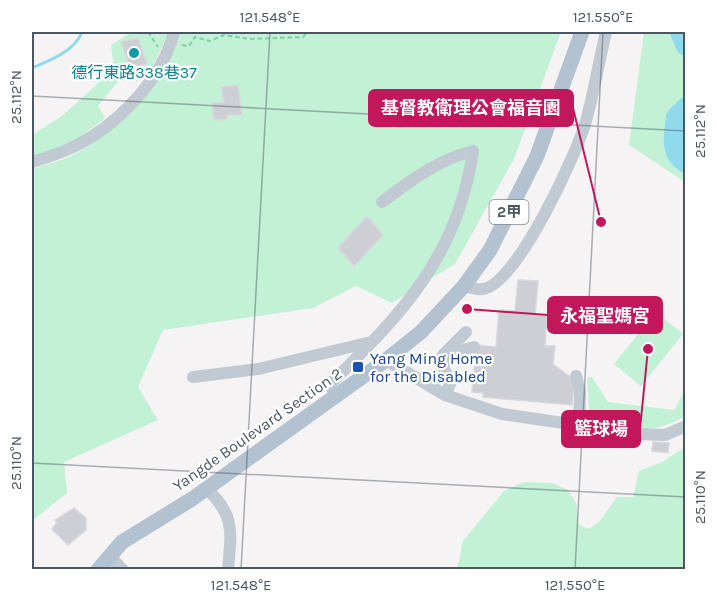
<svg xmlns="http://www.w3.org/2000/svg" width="717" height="601" font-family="Karla,'Noto Sans TC',sans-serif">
<rect width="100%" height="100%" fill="#f5f3f3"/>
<g fill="#c3f1d5" fill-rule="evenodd">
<path d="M131,32h38l-18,38 -14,11 -18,-1 -21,26 7,12 -34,26 -39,13v-22l30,-19 52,-47 -3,-24zM138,38l9,26 -17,4 -9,-26z"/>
<path d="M180,32h381l-47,127 -59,105 -63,39 -36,-17 -43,22 -150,22 -25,57 20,33 -94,42 3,31 -35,28v-352c15,-5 33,-9 47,-17 40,-23 92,-75 101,-120z"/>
<polygon points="644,32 685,32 685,182 629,145"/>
<polygon points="656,312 683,334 641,386 614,364"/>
<path d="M592,377l16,25 66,8 11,-20v26c-31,20 -60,13 -95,6l-3,-44z"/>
<polygon points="685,447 685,569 457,569 463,541 504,491 524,482 552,483 568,490 576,503 579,525 589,529 599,522 617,497 633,497 639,471 662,462"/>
</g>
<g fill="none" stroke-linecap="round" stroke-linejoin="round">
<path stroke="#90daee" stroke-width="3" d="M32,68c17,-7 43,-17 50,-36"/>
<g stroke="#90daee" stroke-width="20">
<polyline points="680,32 686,46"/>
<path d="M686,107l-10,10c-2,17 -7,36 10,46"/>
</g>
</g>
<g fill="#cdcfd5" stroke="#d7d9de" stroke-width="1.5">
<polygon points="138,38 147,64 130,68 121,42"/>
<polygon points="238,85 242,115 227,115 227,119 214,120 212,103 224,102 221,87"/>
<polygon points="367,216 383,235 354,266 338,248"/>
<polygon points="518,280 538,281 535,315 547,316 545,346 555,346 553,364 570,377 574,386 572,405 483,397 483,393 472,392 476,345 496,347 499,310 515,311"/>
<polygon points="653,442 669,443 668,453 652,451"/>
<polygon points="74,508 86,518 86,530 68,545 52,529 57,523 55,520"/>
</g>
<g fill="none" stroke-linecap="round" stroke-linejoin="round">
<g stroke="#7ad0a6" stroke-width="2" stroke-dasharray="4.5 3" stroke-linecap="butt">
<polyline points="148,32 158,47"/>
<polyline points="182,45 189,46 195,37 210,41 224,35 250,39 303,37 308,32"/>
</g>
<g stroke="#c1cad2" stroke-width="12">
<path d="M32,162c13,-4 27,-8 39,-14 45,-21 91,-68 103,-116"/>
<path d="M464,286c6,1 13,4 18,3 34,-2 95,-136 104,-168 8,-29 13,-60 20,-89"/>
<polyline points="444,355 474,347"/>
<polyline points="386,360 445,395 502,414 639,434 665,435 686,426"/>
<polyline points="576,376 580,392 579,426"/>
<polyline points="193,377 258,369 371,342"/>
<path d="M337,395l-8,-10c73,-71 129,-129 144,-234 -34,8 -63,30 -91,51"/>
<polyline points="445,395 451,382 444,369 443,355 466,332"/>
<path d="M206,488c30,28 25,44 22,82"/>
<polyline points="110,556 123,570"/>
</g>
<polyline stroke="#b3c2d1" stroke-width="15" points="98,570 122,542 192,499 386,360 421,332 464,286 490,250 537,156 582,32"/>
</g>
<path fill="none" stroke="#4a5661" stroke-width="1.5" stroke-opacity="0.45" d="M32,96l654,35M32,463l654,34M241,570l29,-538M575,570l28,-538"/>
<circle fill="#0f9aa8" stroke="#fff" stroke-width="2" cx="134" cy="53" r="6"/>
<rect fill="#1a4fb4" stroke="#fff" stroke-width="2" x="352" y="361" width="12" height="12" rx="3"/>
<g text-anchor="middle" stroke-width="4.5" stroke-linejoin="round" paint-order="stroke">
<rect fill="#fff" stroke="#808990" stroke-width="1.5" x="489.5" y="200" width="39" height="24" rx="4.5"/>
<g font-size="15" font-weight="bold" fill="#4a5661">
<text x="509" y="217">2甲</text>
</g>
<g font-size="16" fill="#0d838f" stroke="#fff">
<text x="134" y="78">德行東路338巷37</text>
</g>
<g font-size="16" fill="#164399" stroke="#fff" text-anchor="start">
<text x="370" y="364">Yang Ming Home<tspan x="370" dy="18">for the Disabled</tspan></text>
</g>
<g font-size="16" fill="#4a5661" stroke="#fff">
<text transform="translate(257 429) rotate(-35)" y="6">Yangde Boulevard Section 2</text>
</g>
</g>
<path fill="none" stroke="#c2185b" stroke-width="2" d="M601 222L573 108M467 309L548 315M648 349L640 429"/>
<g fill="#c2185b" stroke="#fff" stroke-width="2">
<circle cx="601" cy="222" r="6"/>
<circle cx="467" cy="309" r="6"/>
<circle cx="648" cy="349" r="6"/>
</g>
<g fill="#c2185b" stroke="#c2185b" stroke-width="2">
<rect x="369" y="90" width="204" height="36" rx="6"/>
<rect x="548" y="297" width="114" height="36" rx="6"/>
<rect x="562" y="411" width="78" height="36" rx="6"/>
</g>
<g font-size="18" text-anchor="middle" font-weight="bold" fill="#fff">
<text x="471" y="114">基督教衛理公會福音園</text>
<text x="605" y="322">永福聖媽宮</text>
<text x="601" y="435">籃球場</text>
</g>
<rect width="717" height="601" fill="none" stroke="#ffffff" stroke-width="66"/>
<rect x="33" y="33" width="651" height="535" fill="none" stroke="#4a5661" stroke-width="2"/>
<g font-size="15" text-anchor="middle" fill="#4a5661">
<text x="270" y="22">121.548°E</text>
<text x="603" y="22">121.550°E</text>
<text transform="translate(16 97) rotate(-90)" y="5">25.112°N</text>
<text transform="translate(700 131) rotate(-90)" y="5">25.112°N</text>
<text transform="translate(16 463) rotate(-90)" y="5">25.110°N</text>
<text transform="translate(700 497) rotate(-90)" y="5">25.110°N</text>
<text x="241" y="590">121.548°E</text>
<text x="575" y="590">121.550°E</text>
</g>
</svg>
